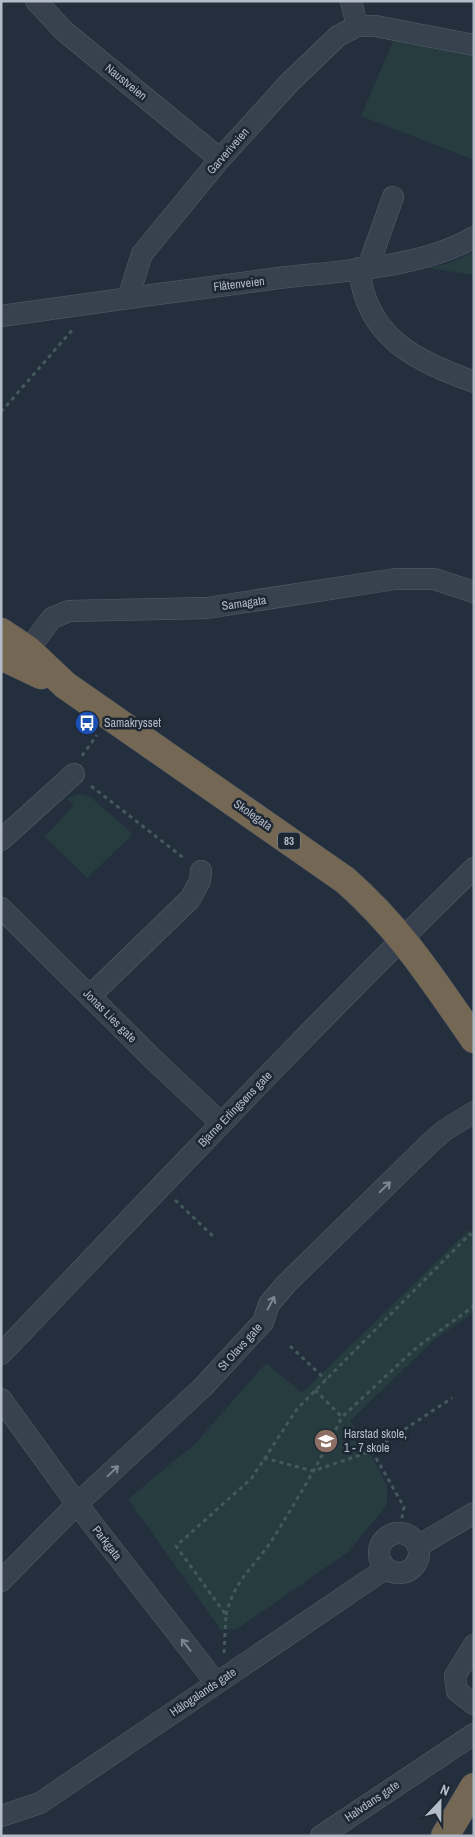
<svg xmlns="http://www.w3.org/2000/svg" width="475" height="1837" font-family="'Archivo Narrow',sans-serif">
<rect width="100%" height="100%" fill="#242f3e"/>
<g fill="#263c3f">
<polygon points="394,39 474,53 474,160 361,116"/>
<polygon points="474,252 474,275 428,268 449,263"/>
<polygon points="80,794 89,796 133,834 87,878 45,837 74,805 67,798"/>
<polygon points="469,1230 474,1234 474,1312 434,1340 350,1421 364,1440 387,1486 387,1505 348,1552 237,1629 221,1630 128,1499 195,1444 266,1363 302,1393"/>
</g>
<g fill="none" stroke-linecap="round" stroke-linejoin="round">
<g stroke="#565f6c" stroke-width="22">
<g id="minor">
<polyline points="36,1 64,31 220,159"/>
<polyline points="351,1 357,26"/>
<polyline points="368,267 393,197"/>
<path d="M359,268c7,70 56,92 115,114"/>
<polyline points="128,298 142,254 220,159 289,83 338,36 357,26 375,26 474,45"/>
<path d="M1,316c93,-13 185,-26 278,-38 59,-7 144,-10 195,-41"/>
<polyline points="28,650 52,618 69,611 207,608 395,579 434,579 474,592"/>
<polyline points="1,840 74,774"/>
<polyline points="1,908 155,1061 221,1123"/>
<polyline points="90,996 190,899 200,881 201,871"/>
<path d="M1,1354c156,-163 311,-328 473,-486"/>
<polyline points="1,1399 77,1504 216,1683"/>
<circle cx="399" cy="1553" r="20"/>
<polyline points="418,1546 474,1513"/>
<polyline points="1,1581 77,1504 203,1387 263,1322 269,1304 287,1283 431,1142 445,1130 474,1112"/>
<polyline points="474,1645 455,1676 457,1691 474,1704"/>
<polyline points="1,1816 40,1803 385,1569"/>
<polyline points="321,1836 474,1734"/>
</g>
</g>
<g stroke="#434c59" stroke-width="29">
<g id="highway">
<path d="M1,632l27,18 37,35 280,195c55,48 88,100 129,159"/>
<polyline points="1,656 41,675"/>
<polyline points="445,1836 474,1787"/>
</g>
</g>
<g stroke="#44595c" stroke-width="3" stroke-dasharray="4 4" stroke-linecap="butt">
<polyline points="1,412 74,328"/>
<polyline points="82,756 97,735"/>
<polyline points="91,786 185,859"/>
<polyline points="175,1200 215,1238"/>
<polyline points="290,1346 326,1380"/>
<polyline points="315,1390 342,1417 417,1347 474,1306"/>
<polyline points="372,1451 404,1507 399,1533"/>
<polyline points="264,1458 313,1471 372,1451 452,1398"/>
<path d="M226,1615c9,-37 29,-48 48,-78 24,-39 48,-79 68,-120"/>
<polyline points="224,1653 226,1615 176,1546 251,1479 297,1409 470,1234 474,1238"/>
</g>
<use href="#minor" stroke="#38414e" stroke-width="21"/>
<use href="#highway" stroke="#746855" stroke-width="28"/>
</g>
<defs><path id="oneway-shaft" d="M-6 0H5M1.5-3L5.5 0L1.5 3" fill="none" stroke-width="1.6" stroke-linecap="round" stroke-linejoin="round" transform="scale(1.25)"/></defs>
<g stroke="#7c8592">
<use href="#oneway-shaft" transform="translate(385 1187) rotate(-44)"/>
<use href="#oneway-shaft" transform="translate(271 1303) rotate(-62)"/>
<use href="#oneway-shaft" transform="translate(113 1471) rotate(-43)"/>
<use href="#oneway-shaft" transform="translate(186 1645) rotate(-128)"/>
</g>
<defs>
<g id="bus-disc" transform="scale(1.25)"><circle r="9.5" fill="#1a4fb4" stroke="#1d2633"/><path d="M-5-6H5V4H4V6H2V4H-2V6H-4V4H-5ZM-3.5-4V0h7V-4ZM-3.5 1.2v1.5H-2V1.2ZM2 1.2v1.5H3.5V1.2Z" fill="#fff"/></g>
<g id="school-disc" transform="scale(1.25)"><circle r="9.5" fill="#8d6e63" stroke="#1d2633"/><path d="M0-5L7-2L0 1L-7-2ZM-4 1L0 2.5L4 1V4Q0 6-4 4Z" fill="#fff"/></g>
</defs>
<g fill-rule="evenodd">
<use href="#bus-disc" x="87" y="723"/>
<use href="#school-disc" x="326" y="1441"/>
</g>
<g text-anchor="middle" stroke-width="5" stroke-linejoin="round" paint-order="stroke">
<rect fill="#1d2633" stroke="#878f9c" stroke-width="1" x="278" y="832.5" width="22" height="17" rx="4"/>
<g font-size="11" font-weight="bold" fill="#b4bcc9">
<text x="289" y="845">83</text>
</g>
<g font-size="12" fill="#b4bcc9" stroke="#1d2633">
<text transform="translate(126 82) rotate(39)" y="4">Naustveien</text>
<text transform="translate(228 151) rotate(-49)" y="4">Garveriveien</text>
<text transform="translate(239 284) rotate(-7)" y="4">Flåtenveien</text>
<text transform="translate(244 603) rotate(-8)" y="4">Samagata</text>
<text transform="translate(253 815) rotate(35)" y="4">Skolegata</text>
<text transform="translate(110 1016) rotate(45)" y="4">Jonas Lies gate</text>
<text transform="translate(235 1109) rotate(-46)" y="4">Bjarne Erlingsøns gate</text>
<text transform="translate(240 1347) rotate(-48)" y="4">St Olavs gate</text>
<text transform="translate(107 1543) rotate(52)" y="4">Parkgata</text>
<text transform="translate(203 1692) rotate(-34)" y="4">Hålogalands gate</text>
<text transform="translate(372 1801) rotate(-34)" y="4">Halvdans gate</text>
</g>
<g font-size="12" fill="#b4bcc9" stroke="#1d2633" text-anchor="start">
<text x="104" y="727">Samakrysset</text>
<text x="344" y="1438">Harstad skole,<tspan x="344" dy="14">1 - 7 skole</tspan></text>
</g>
</g>
<rect width="475" height="1837" fill="none" stroke="#b4bcc9" stroke-width="5"/>
<g transform="translate(440 1802) rotate(22)" stroke="#1d2633" stroke-width="4" paint-order="stroke">
<path d="M0-4L9 19L0 12L-9 19Z" fill="#b4bcc9"/>
<text y="-8" font-size="14" font-weight="bold" text-anchor="middle" fill="#b4bcc9">N</text>
</g>
</svg>
